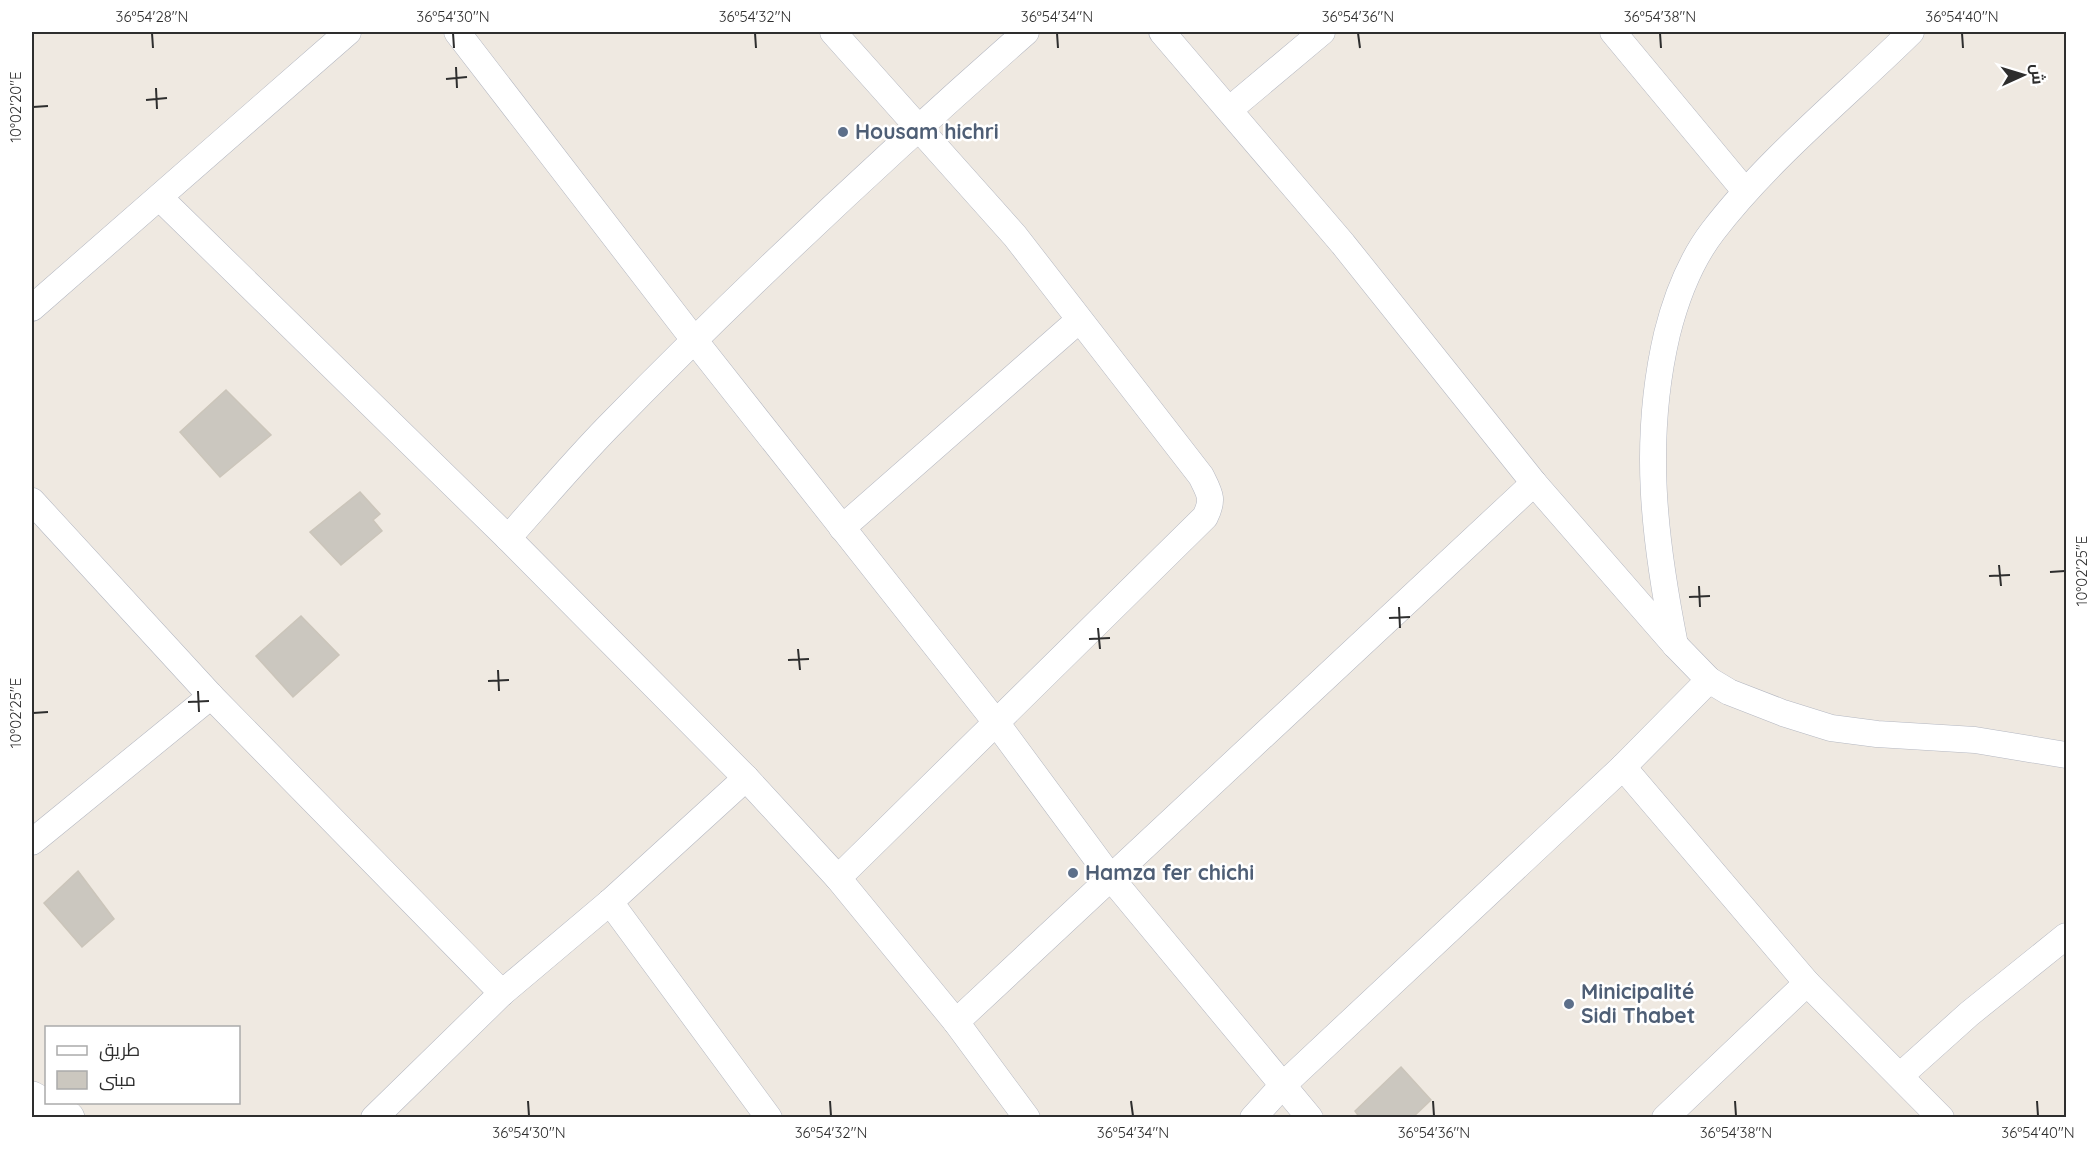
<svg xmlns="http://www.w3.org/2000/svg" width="2098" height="1149" font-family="Quicksand,Cairo,sans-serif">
<rect width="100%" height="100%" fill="#efe9e1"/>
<g fill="#cbc7bf" stroke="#cbc5ba" stroke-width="1.5">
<polygon points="226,390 271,435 220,477 180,432"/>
<polygon points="360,492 380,514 373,520 382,531 341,565 310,532"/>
<polygon points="301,616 339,655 293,697 256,656"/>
<polygon points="78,871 114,919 82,947 44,903"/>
<polygon points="1401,1067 1431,1100 1412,1118 1360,1118 1355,1111"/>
</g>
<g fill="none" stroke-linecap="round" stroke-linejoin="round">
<g stroke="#b4b7c1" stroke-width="27">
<g id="street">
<polyline points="457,32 695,341 995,721 1111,878 1310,1118"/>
<path d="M833,32l182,204 186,240c9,18 13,23 4,41l-367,361"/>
<polyline points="1162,32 1343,244 1534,483 1675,645 1709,680 1729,692 1783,713 1831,728 1877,734 1975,740 2066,755"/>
<polyline points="1613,32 1745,191"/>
<polyline points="1229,110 1322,32"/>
<polyline points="160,198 508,538 746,778 838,878 956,1022 1027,1118"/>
<polyline points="32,308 348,32"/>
<polyline points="32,501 211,696 502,993"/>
<polyline points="842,528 1079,320"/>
<path d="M508,538c33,-37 65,-75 100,-111 134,-137 275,-269 418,-395"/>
<path d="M1675,645c-21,-106 -33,-204 -8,-311 9,-36 23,-73 46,-103 55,-72 133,-135 198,-199"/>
<polyline points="1623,767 1807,983 1941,1118"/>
<polyline points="32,842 211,696"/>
<polyline points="610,902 769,1118"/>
<polyline points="956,1022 1534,483"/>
<polyline points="1901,1075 1969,1014 2066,936"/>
<polyline points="374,1118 502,993 610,902 746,778"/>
<polyline points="1253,1118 1282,1086 1623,767 1709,680"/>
<polyline points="1665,1118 1807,983"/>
</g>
</g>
<g stroke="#b4b7c1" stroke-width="34">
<polyline id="secondary" points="32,1098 68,1118"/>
</g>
<use href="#street" stroke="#fff" stroke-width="26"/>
<use href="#secondary" stroke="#fff" stroke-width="33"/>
</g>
<path fill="none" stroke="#2e2e2e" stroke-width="2" d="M152,33l1,15M453,33l1,15M755,33l1,15M1057,33l1,15M1358,33l2,15M1660,33l1,15M1962,33l1,15M456,67l1,21M446,79l21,-2M156,88l1,21M146,100l21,-2M33,107l15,-1M1999,565l2,21M2050,572l15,-1M1989,576l21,-1M1699,586l1,21M1689,597l21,-1M1399,607l1,21M1389,618l21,-1M1098,628l2,21M1089,639l21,-1M798,649l2,21M788,660l21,-1M498,670l1,21M488,681l21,-1M198,691l1,21M188,702l21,-1M33,713l15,-1M528,1101l1,15M830,1101l1,15M1131,1101l2,15M1433,1101l1,15M1735,1101l1,15M2037,1101l1,15"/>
<g fill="#5c6f8a" stroke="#fff" stroke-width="2">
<circle cx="843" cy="132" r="6"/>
<circle cx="1073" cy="873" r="6"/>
<circle cx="1569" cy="1004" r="6"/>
</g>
<g text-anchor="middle" stroke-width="5" stroke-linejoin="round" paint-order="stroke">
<g font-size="21" font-weight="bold" fill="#4e5e75" stroke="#fff" text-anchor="start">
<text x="855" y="139">Housam hichri</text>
<text x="1085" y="880">Hamza fer chichi</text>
<text x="1581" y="999">Minicipalité<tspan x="1581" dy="24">Sidi Thabet</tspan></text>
</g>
</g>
<rect width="2098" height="1149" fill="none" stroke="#ffffff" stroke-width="66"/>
<rect x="45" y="1026" width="195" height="78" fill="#ffffff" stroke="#ababab" stroke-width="1.5"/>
<rect x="57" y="1046" width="30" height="9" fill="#ffffff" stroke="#ababab" stroke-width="1.5"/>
<text x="99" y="1056" font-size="18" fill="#2e2e2e">طريق</text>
<rect x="57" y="1071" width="30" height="18" fill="#cbc7bf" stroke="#ababab" stroke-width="1.5"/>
<text x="99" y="1086" font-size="18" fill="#2e2e2e">مبنى</text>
<g transform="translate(2023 75) rotate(86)" stroke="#ffffff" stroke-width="4.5" paint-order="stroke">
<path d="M0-4.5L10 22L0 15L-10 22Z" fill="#2e2e2e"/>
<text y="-9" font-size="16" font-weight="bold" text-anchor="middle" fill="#2e2e2e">ش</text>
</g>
<rect x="33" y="33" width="2032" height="1083" fill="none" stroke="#2e2e2e" stroke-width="2"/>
<g font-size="15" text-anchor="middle" fill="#2e2e2e">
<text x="152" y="22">36°54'28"N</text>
<text x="453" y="22">36°54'30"N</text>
<text x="755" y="22">36°54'32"N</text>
<text x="1057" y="22">36°54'34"N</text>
<text x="1358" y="22">36°54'36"N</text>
<text x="1660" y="22">36°54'38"N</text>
<text x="1962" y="22">36°54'40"N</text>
<text transform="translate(16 107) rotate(-90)" y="5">10°02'20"E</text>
<text transform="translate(2082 571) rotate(-90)" y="5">10°02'25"E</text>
<text transform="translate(16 713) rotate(-90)" y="5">10°02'25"E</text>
<text x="529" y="1138">36°54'30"N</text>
<text x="831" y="1138">36°54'32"N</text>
<text x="1133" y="1138">36°54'34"N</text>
<text x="1434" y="1138">36°54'36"N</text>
<text x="1736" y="1138">36°54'38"N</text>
<text x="2038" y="1138">36°54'40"N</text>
</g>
</svg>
